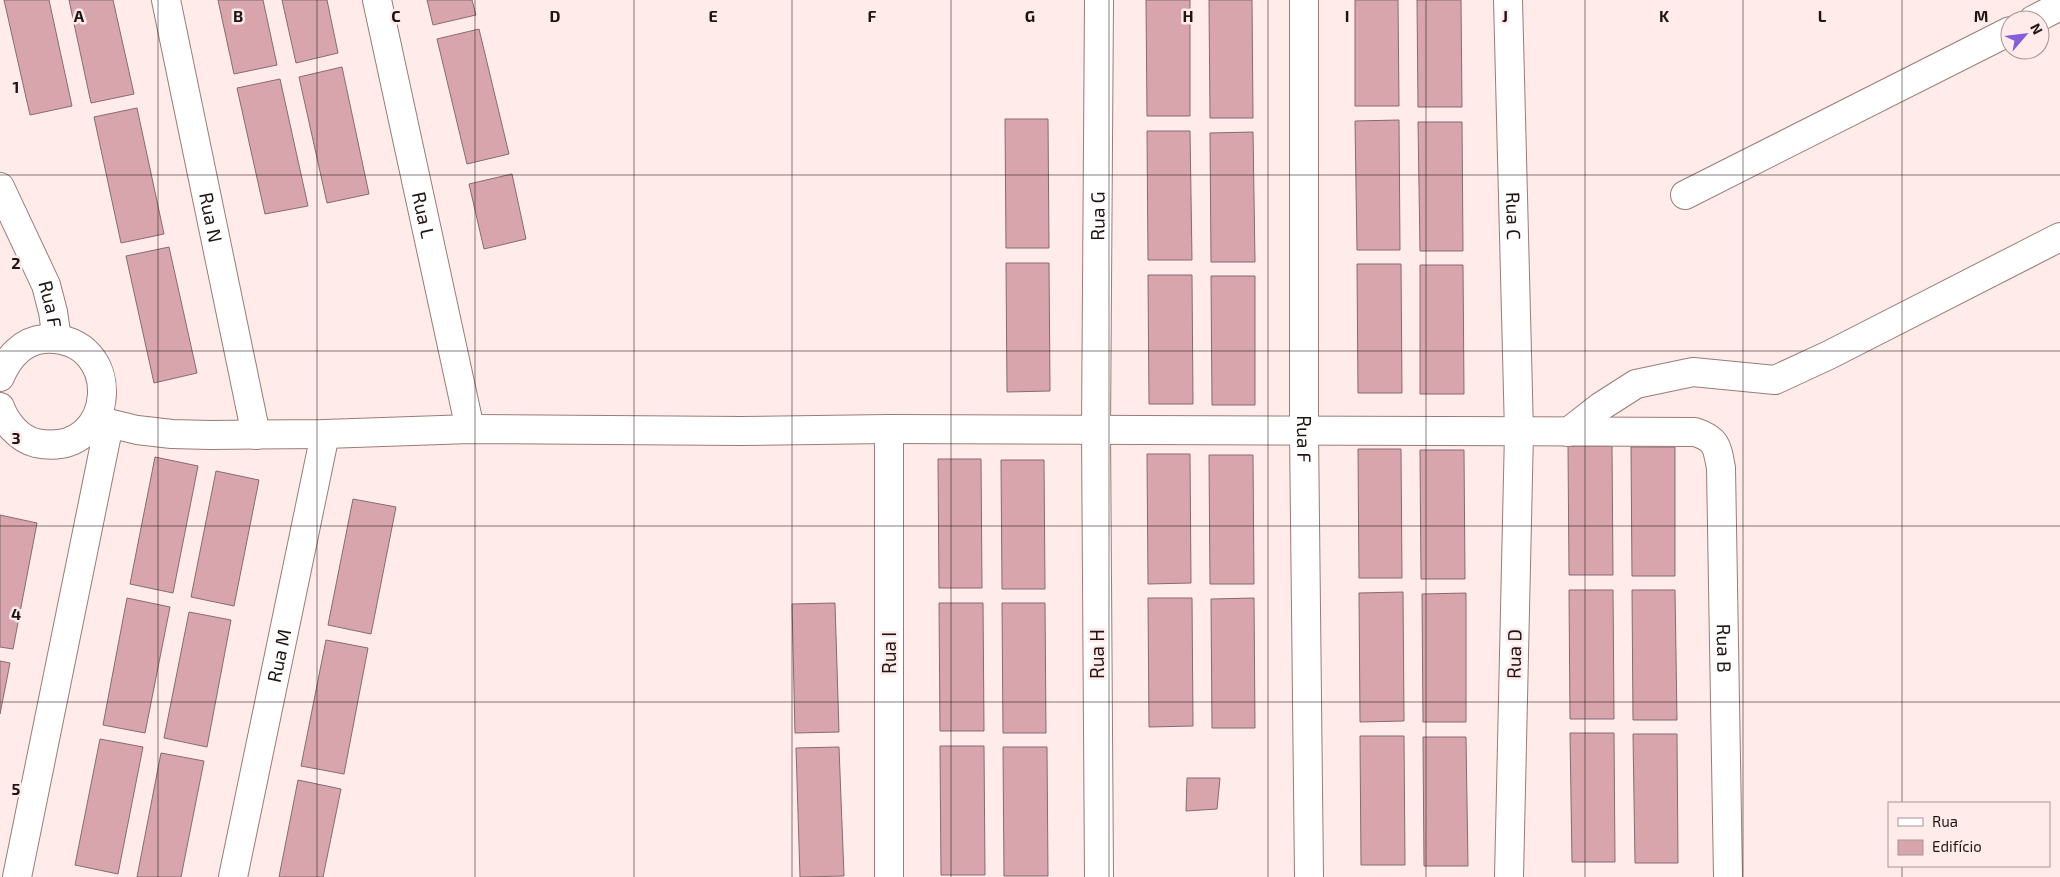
<svg xmlns="http://www.w3.org/2000/svg" width="2060" height="877" font-family="'Exo 2',sans-serif">
<rect width="100%" height="100%" fill="#ffebe9"/>
<g fill="#d8a5ad" stroke="#876b70">
<polygon points="4,0 49,0 72,106 30,115"/>
<polygon points="69,0 113,0 134,94 91,103"/>
<polygon points="218,0 263,0 277,65 234,74"/>
<polygon points="282,0 327,0 338,53 296,63"/>
<polygon points="427,0 472,0 476,15 433,25"/>
<polygon points="1146,0 1190,0 1190,116 1147,116"/>
<polygon points="1209,0 1252,0 1253,118 1210,118"/>
<polygon points="1355,0 1398,0 1399,106 1355,106"/>
<polygon points="1417,0 1461,0 1462,107 1418,107"/>
<polygon points="479,29 509,154 467,164 437,39"/>
<polygon points="342,67 369,194 327,203 299,77"/>
<polygon points="280,79 308,206 265,214 237,88"/>
<polygon points="137,108 164,234 121,243 94,117"/>
<polygon points="1005,119 1048,119 1049,248 1006,248"/>
<polygon points="1399,120 1400,250 1357,250 1355,121"/>
<polygon points="1418,122 1462,122 1463,251 1420,251"/>
<polygon points="1147,131 1190,131 1192,260 1148,260"/>
<polygon points="1253,132 1255,262 1211,262 1210,133"/>
<polygon points="512,174 526,239 484,249 469,184"/>
<polygon points="169,247 197,373 154,383 126,256"/>
<polygon points="1006,263 1049,263 1050,391 1007,392"/>
<polygon points="1357,264 1401,264 1402,393 1358,393"/>
<polygon points="1420,265 1463,265 1464,394 1420,394"/>
<polygon points="1148,275 1192,275 1193,404 1149,404"/>
<polygon points="1211,276 1255,276 1255,405 1212,405"/>
<polygon points="1568,446 1612,446 1613,575 1569,575"/>
<polygon points="1631,447 1675,447 1675,576 1632,576"/>
<polygon points="1358,449 1401,449 1402,578 1359,578"/>
<polygon points="1420,450 1464,450 1465,579 1421,579"/>
<polygon points="1147,454 1190,454 1191,583 1148,584"/>
<polygon points="1209,455 1253,455 1254,584 1210,584"/>
<polygon points="155,457 198,466 173,593 130,584"/>
<polygon points="938,459 981,459 982,588 939,588"/>
<polygon points="1001,460 1044,460 1045,589 1002,589"/>
<polygon points="216,471 259,480 234,606 191,597"/>
<polygon points="353,499 396,507 371,634 328,625"/>
<polygon points="0,515 37,523 13,649 0,647"/>
<polygon points="1569,590 1613,590 1614,719 1570,719"/>
<polygon points="1632,590 1675,590 1677,720 1633,720"/>
<polygon points="1403,592 1404,721 1360,722 1359,593"/>
<polygon points="1466,593 1466,722 1423,722 1422,594"/>
<polygon points="127,598 170,607 145,733 103,725"/>
<polygon points="1148,598 1192,598 1193,726 1149,727"/>
<polygon points="1254,598 1255,728 1212,728 1211,599"/>
<polygon points="835,603 839,732 795,733 792,604"/>
<polygon points="939,603 983,603 984,731 940,731"/>
<polygon points="1002,603 1045,603 1046,733 1003,733"/>
<polygon points="189,612 231,620 207,747 164,738"/>
<polygon points="326,640 368,648 344,774 301,766"/>
<polygon points="0,661 10,663 0,714"/>
<polygon points="1570,733 1614,733 1615,862 1572,862"/>
<polygon points="1633,734 1677,734 1678,863 1635,863"/>
<polygon points="1360,736 1404,736 1405,865 1361,865"/>
<polygon points="1423,737 1466,737 1468,866 1424,866"/>
<polygon points="100,739 143,747 118,874 75,865"/>
<polygon points="940,746 984,746 985,875 941,875"/>
<polygon points="839,747 844,876 800,877 796,748"/>
<polygon points="1003,747 1047,747 1048,876 1004,876"/>
<polygon points="161,753 204,761 181,877 137,877"/>
<polygon points="1187,778 1220,778 1217,809 1186,811"/>
<polygon points="298,780 341,789 323,877 279,877"/>
</g>
<g fill="none" stroke-linecap="round" stroke-linejoin="round">
<g stroke="#997c78" stroke-width="30">
<g id="minor">
<path id="s1" d="M166,0l90,435"/>
<path id="s2" d="M377,0l93,429"/>
<path id="s3" d="M1304,0v431l5,446"/>
<path id="s4" d="M1508,0l11,432 -10,445"/>
<polyline points="2033,20 2060,6"/>
<path id="s5" d="M0,187l46,98 7,27 4,27"/>
<polyline points="1685,195 2010,31"/>
<path d="M0,377c8,-19 22,-36 44,-38 82,-5 75,121 -8,104 -17,-4 -30,-20 -36,-36"/>
<path id="s6" d="M96,420l41,10 35,4 38,1 115,-1 145,-5 271,2 148,-2 806,3c22,7 22,15 26,36l7,409"/>
<polyline points="889,429 889,877"/>
<polyline points="1568,432 1600,407 1636,384 1693,372 1775,380 1829,355 2060,237"/>
<polyline points="17,877 109,424"/>
<path id="s7" d="M233,877l92,-443"/>
<path id="s8" d="M1099,877l-3,-446 3,-431"/>
</g>
</g>
<use href="#minor" stroke="#fff" stroke-width="28"/>
</g>
<path fill="none" stroke="#201514" stroke-width="1" stroke-opacity="0.55" d="M158,0v877M317,0v877M475,0v877M634,0v877M792,0v877M951,0v877M1109,0v877M1268,0v877M1426,0v877M1585,0v877M1743,0v877M1902,0v803M0,175h2060M0,351h2060M0,526h2060M0,702h2060M1902,866v11"/>
<g text-anchor="middle" stroke-width="5" stroke-linejoin="round" paint-order="stroke">
<g font-size="19" fill="#201514" stroke="#ffebe9">
<text dy="7" stroke="none"><textPath href="#s2" startOffset="220">Rua L</textPath></text>
<text dy="7" stroke="none"><textPath href="#s8" startOffset="661">Rua G</textPath></text>
<text dy="7" stroke="none"><textPath href="#s4" startOffset="216">Rua C</textPath></text>
<text dy="7" stroke="none"><textPath href="#s1" startOffset="222">Rua N</textPath></text>
<text dy="7" stroke="none"><textPath href="#s5" startOffset="128">Rua F</textPath></text>
<text dy="7" stroke="none"><textPath href="#s3" startOffset="439">Rua F</textPath></text>
<text dy="7" stroke="none"><textPath href="#s6" startOffset="1829">Rua B</textPath></text>
<text transform="translate(889 653) rotate(-90)" y="7">Rua I</text>
<text transform="translate(1097 654) rotate(-90)" y="7">Rua H</text>
<text transform="translate(1514 654) rotate(-89)" y="7">Rua D</text>
<text dy="7" stroke="none"><textPath href="#s7" startOffset="226">Rua M</textPath></text>
</g>
</g>
<g font-size="16" text-anchor="middle" font-weight="bold" fill="#201514" stroke="#ffebe9" stroke-width="5" stroke-linejoin="round" paint-order="stroke">
<text x="79" y="22">A</text>
<text x="238" y="22">B</text>
<text x="396" y="22">C</text>
<text x="555" y="22">D</text>
<text x="713" y="22">E</text>
<text x="872" y="22">F</text>
<text x="1030" y="22">G</text>
<text x="1188" y="22">H</text>
<text x="1347" y="22">I</text>
<text x="1505" y="22">J</text>
<text x="1664" y="22">K</text>
<text x="1822" y="22">L</text>
<text x="1981" y="22">M</text>
<text x="16" y="93">1</text>
<text x="16" y="269">2</text>
<text x="16" y="444">3</text>
<text x="16" y="620">4</text>
<text x="16" y="795">5</text>
</g>
<rect x="1888" y="802" width="162" height="65" fill="#ffebe9" stroke="#a69594"/>
<rect x="1898" y="818" width="25" height="8" fill="#ffffff" stroke="#a69594"/>
<text x="1932" y="827" font-size="15" fill="#201514">Rua</text>
<rect x="1898" y="840" width="25" height="15" fill="#d8a5ad" stroke="#a69594"/>
<text x="1932" y="852" font-size="15" fill="#201514">Edifício</text>
<g transform="translate(2025 35) rotate(62)"><circle r="24" fill="#ffebe9" stroke="#a69594"/>
<path d="M0-4L9 19L0 12L-9 19Z" fill="#865ed8"/>
<text y="-8" font-size="14" font-weight="bold" text-anchor="middle" fill="#201514">N</text>
</g>
</svg>
